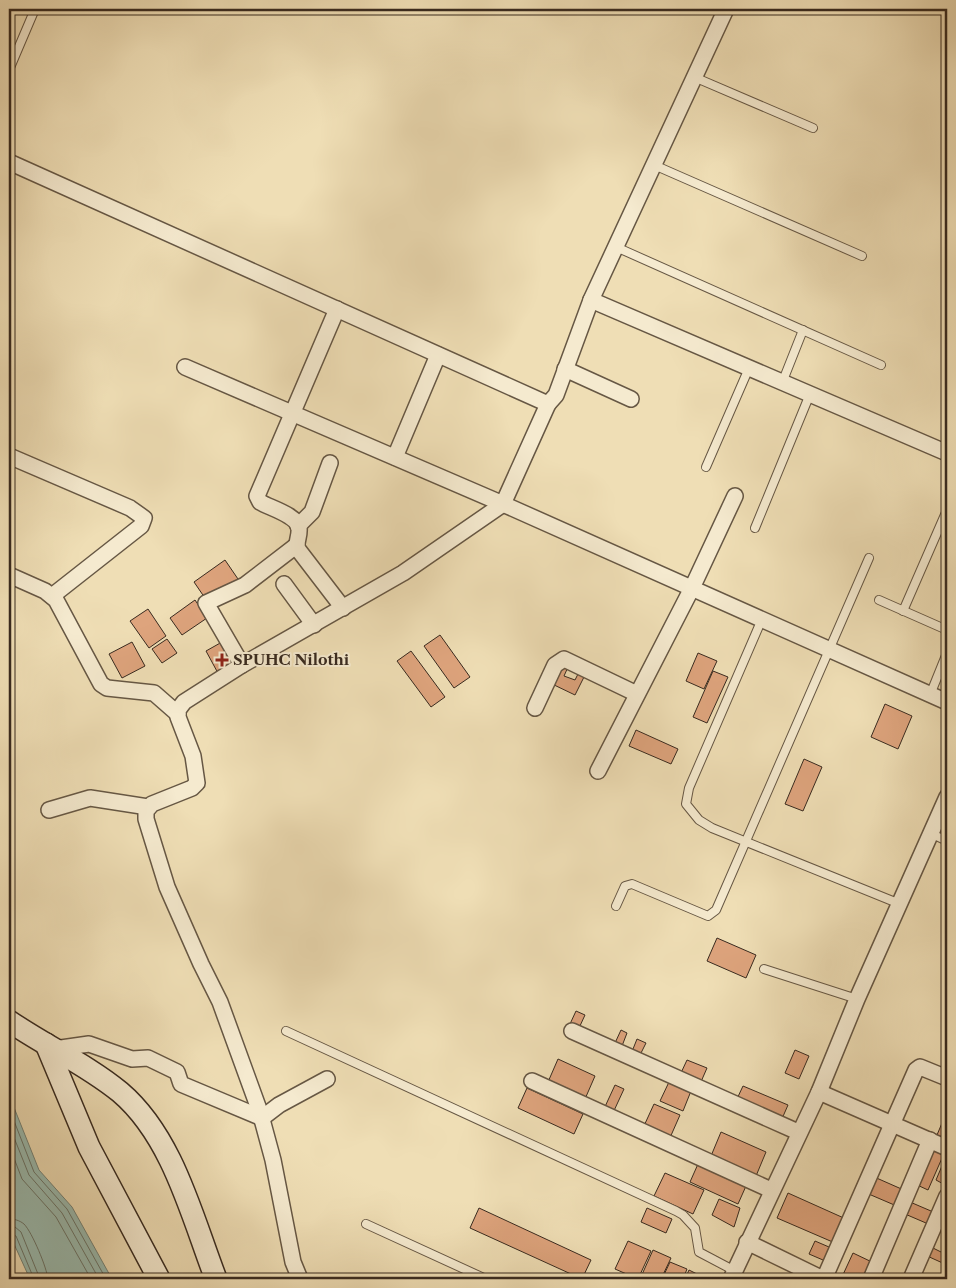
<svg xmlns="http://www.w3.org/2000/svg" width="956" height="1288" font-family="'Libre Caslon Text',serif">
<rect width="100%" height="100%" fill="#efdeb5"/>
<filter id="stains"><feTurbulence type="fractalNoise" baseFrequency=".004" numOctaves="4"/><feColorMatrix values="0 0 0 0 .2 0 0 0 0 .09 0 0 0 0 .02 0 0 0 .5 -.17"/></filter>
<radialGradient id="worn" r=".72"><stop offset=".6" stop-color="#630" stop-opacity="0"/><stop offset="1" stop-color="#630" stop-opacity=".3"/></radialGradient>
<polygon fill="#9abcb1" stroke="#738277" points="9,1095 39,1170 72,1207 112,1279 30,1279 9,1233"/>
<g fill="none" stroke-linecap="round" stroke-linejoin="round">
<g stroke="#697368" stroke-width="1">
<polyline points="9,1108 34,1172 67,1209 106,1279"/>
<polyline points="9,1125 29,1175 62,1213 99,1279"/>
<polyline points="9,1145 22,1179 56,1217 91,1279"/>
<path d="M9,1219c5,0 10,1 15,5 8,8 23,44 24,55"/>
<polyline points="9,1226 15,1227 21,1232 40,1279"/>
<polyline points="9,1233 16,1236 34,1279"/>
</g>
</g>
<g fill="#dea47d" stroke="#382a1f">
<polygon points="225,560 238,579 207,601 194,582"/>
<polygon points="195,600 207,618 182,635 170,618"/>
<polygon points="148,609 166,636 149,648 130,621"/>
<polygon points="440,635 470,677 454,688 424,646"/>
<polygon points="167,639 177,653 162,663 152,649"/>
<polygon points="132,642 145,666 122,678 109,654"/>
<polygon points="222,642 235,666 219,675 206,651"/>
<polygon points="411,651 445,697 431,707 397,661"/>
<polygon points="698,653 717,661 704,689 686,681"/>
<polygon points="560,663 568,667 564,676 575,680 579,672 585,675 575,695 550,683"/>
<polygon points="713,671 728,677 707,723 693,717"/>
<polygon points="885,704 912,716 898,749 871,737"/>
<polygon points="636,730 678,749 671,764 629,746"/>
<polygon points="804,759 822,767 803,811 785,804"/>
<polygon points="717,938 756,955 746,978 707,961"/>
<polygon points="576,1011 585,1015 579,1028 570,1024"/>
<polygon points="621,1030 627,1033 622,1046 615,1043"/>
<polygon points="637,1039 646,1043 639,1057 631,1054"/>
<polygon points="795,1050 809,1056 799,1079 785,1073"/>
<polygon points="558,1059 595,1076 585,1099 548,1082"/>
<polygon points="687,1060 707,1068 700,1084 680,1075"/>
<polygon points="669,1082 691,1091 683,1111 660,1101"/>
<polygon points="615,1085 624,1089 612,1115 603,1111"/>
<polygon points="743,1086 788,1105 781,1121 736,1101"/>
<polygon points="527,1088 583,1114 574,1134 518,1108"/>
<polygon points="654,1104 680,1115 669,1140 643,1128"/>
<polygon points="947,1111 947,1139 937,1135"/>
<polygon points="721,1132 766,1152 756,1176 711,1156"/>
<polygon points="933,1143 946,1149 928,1190 915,1184"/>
<polygon points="947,1154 947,1186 936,1180"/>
<polygon points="698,1164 746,1186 738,1204 690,1182"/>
<polygon points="665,1173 704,1190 693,1214 654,1196"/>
<polygon points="872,1176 906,1191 899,1207 864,1192"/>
<polygon points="788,1193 846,1219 835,1243 777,1218"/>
<polygon points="719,1199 740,1208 734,1227 712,1215"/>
<polygon points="910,1202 938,1214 933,1226 905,1214"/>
<polygon points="479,1208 591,1260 582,1279 470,1228"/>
<polygon points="647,1208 672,1219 666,1233 641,1222"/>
<polygon points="628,1241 651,1251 638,1279 615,1269"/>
<polygon points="815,1241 836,1250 830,1263 809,1254"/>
<polygon points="929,1246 947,1255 947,1265 925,1255"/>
<polygon points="653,1250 671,1258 661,1279 640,1279"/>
<polygon points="853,1253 874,1263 867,1279 841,1279"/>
<polygon points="670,1262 687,1269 683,1279 662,1279"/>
<polygon points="689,1270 705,1278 704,1279 685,1279"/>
</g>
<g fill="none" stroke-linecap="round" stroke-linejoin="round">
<g stroke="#665744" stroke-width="10">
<g id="lane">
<polyline points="9,70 35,9"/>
<polyline points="694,77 813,128"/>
<polyline points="654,165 862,256"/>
<polyline points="616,247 881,365"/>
<polyline points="782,383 803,330"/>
<polyline points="706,467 749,368"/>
<polyline points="755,528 810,394"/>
<polyline points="879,600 947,630"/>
<polyline points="903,611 947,510"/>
<polyline points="762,619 689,788 686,804 699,820 712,828 900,904"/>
<polyline points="930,695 947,653"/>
<polyline points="932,834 947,841"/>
<polyline points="616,906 625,886 632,884 708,916 716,910 869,558"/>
<polyline points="764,969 857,999"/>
<polyline points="286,1031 676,1211 683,1215 695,1228 699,1252 735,1271"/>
<polyline points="366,1224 486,1279"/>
</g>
</g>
<g stroke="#665744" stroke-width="18">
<g id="street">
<polyline points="9,162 548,404 556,395 591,300 726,9"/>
<polyline points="591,300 947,453"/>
<path d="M337,309l-80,187 3,6c10,6 37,13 39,26 1,7 -3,14 -2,20l46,60"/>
<polyline points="185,367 503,504 947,702"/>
<polyline points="565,369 631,399"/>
<polyline points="9,456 130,508 144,518 141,526 52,596"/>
<polyline points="395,457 438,355"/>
<polyline points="298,526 312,512 330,463"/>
<polyline points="9,575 45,591 56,600 101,684 107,688 154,693 178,714"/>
<polyline points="284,584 314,625"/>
<polyline points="242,665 206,603 245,585 297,545"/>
<polyline points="535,708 555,665 564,659 637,694"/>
<polyline points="598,771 692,588 735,496"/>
<polyline points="49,810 90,798 148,807"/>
<polyline points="572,1031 798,1132"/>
<polyline points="54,1049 89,1044 132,1059 148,1058 177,1072 181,1084 262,1118 279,1105 327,1079"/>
<polyline points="532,1081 771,1190"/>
<polyline points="819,1092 947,1148"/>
<polyline points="747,1242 823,1279"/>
<polyline points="300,1279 293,1262 273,1160 260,1112 220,1002 201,964 167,887 146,819 146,811 152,804 192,788 197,783 193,756 178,717 178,710 184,702 242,665 403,573 503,504 548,404"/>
<polyline points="731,1279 819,1092 857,999 947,797"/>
<polyline points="824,1279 916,1070 920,1067 947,1078"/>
<polyline points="871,1279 930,1140"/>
<polyline points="911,1279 947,1196"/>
</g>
</g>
<g stroke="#382a1f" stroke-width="24">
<g id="secondary">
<path d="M9,1021c36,25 77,43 111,71 53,45 72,125 96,187"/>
<polyline points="46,1044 89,1147 159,1279"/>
</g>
</g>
<use href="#lane" stroke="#f5eacf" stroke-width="8"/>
<use href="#street" stroke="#f5eacf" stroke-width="15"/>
<use href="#secondary" stroke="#f5eacf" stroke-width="21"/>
</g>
<path fill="#8f2418" stroke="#f5eacf" stroke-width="2" d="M219.5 652.5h5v5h5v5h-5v5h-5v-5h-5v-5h5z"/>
<g text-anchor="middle" stroke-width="4" stroke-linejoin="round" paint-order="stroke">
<g font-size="15" font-weight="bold" fill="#382a1f" stroke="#f5eacf" text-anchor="start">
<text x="233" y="665">SPUHC Nilothi</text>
</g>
</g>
<rect width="956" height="1288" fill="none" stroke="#efdeb5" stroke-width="30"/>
<rect x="10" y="10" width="936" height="1268" fill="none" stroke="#382a1f" stroke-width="2.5"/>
<rect x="15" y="15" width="926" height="1258" fill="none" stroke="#382a1f"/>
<rect width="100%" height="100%" filter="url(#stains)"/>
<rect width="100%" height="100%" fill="url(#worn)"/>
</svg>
